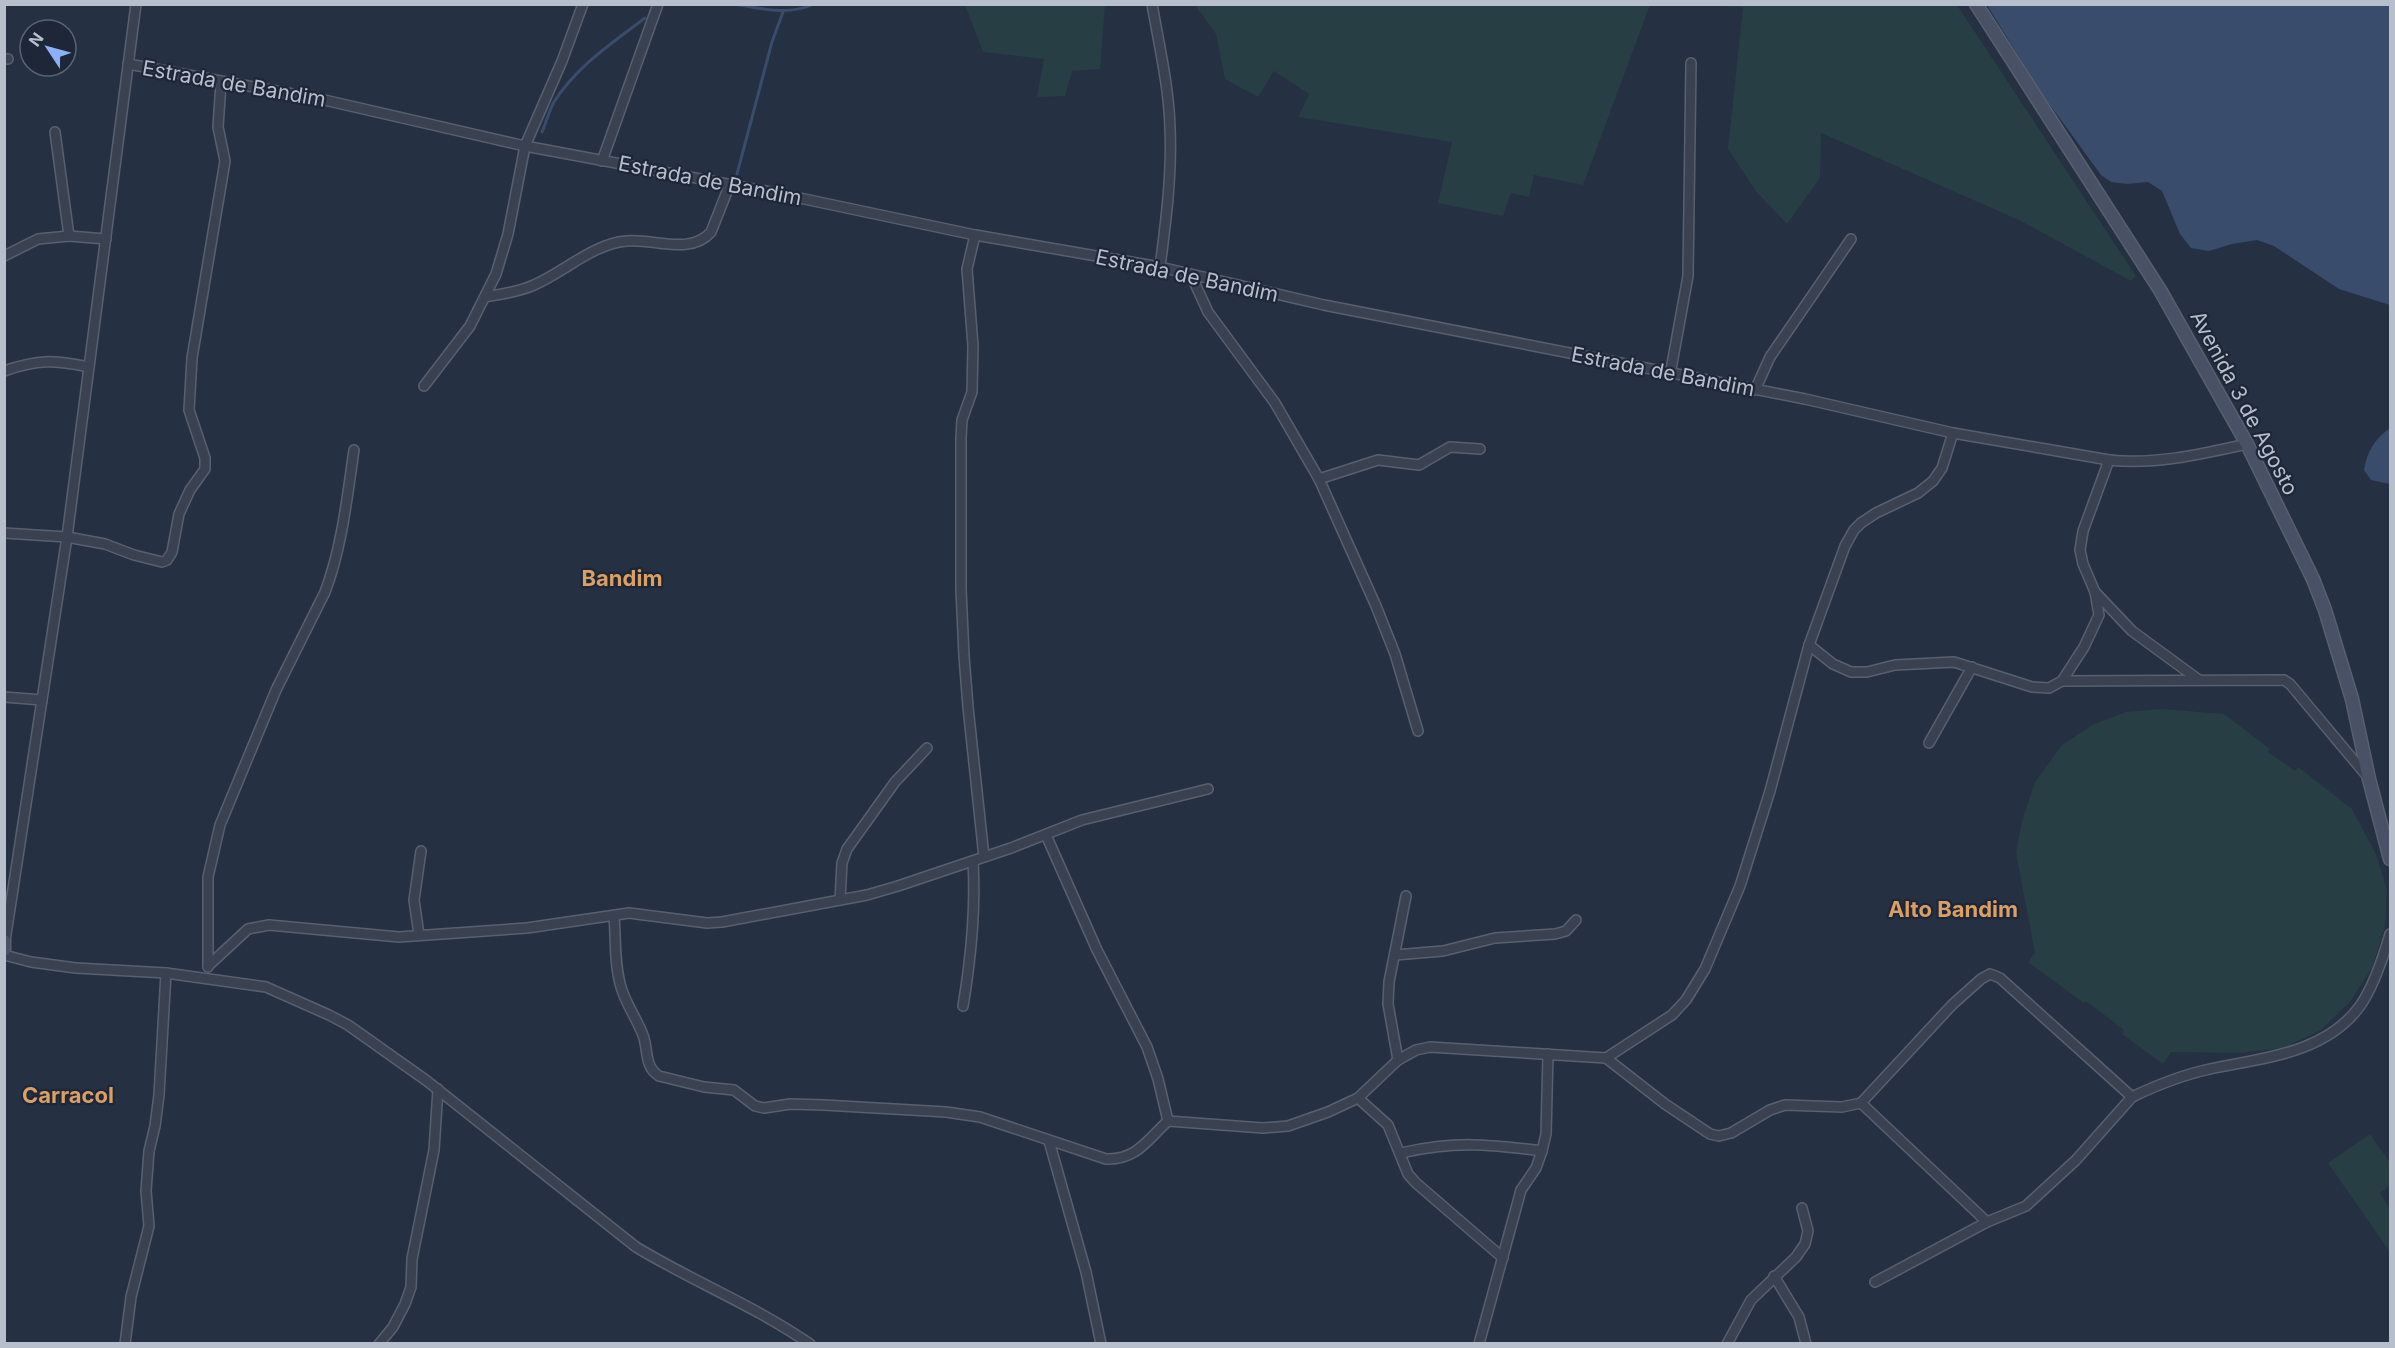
<svg xmlns="http://www.w3.org/2000/svg" width="2395" height="1348" font-family="Inter,sans-serif">
<rect width="100%" height="100%" fill="#253043"/>
<g fill="#273e44">
<polygon points="965,5 1105,5 1100,69 1072,71 1065,96 1037,97 1044,59 983,52"/>
<polygon points="1195,5 1650,5 1583,185 1534,175 1529,197 1511,193 1503,216 1438,203 1452,142 1298,117 1309,94 1274,71 1258,97 1225,79 1216,34"/>
<polygon points="1684,5 1957,5 2136,276 2131,281 2019,220 1821,133 1820,178 1787,224 1755,190 1728,149 1743,7"/>
<polygon points="2161,709 2224,714 2270,749 2268,752 2295,771 2298,767 2352,809 2376,854 2387,891 2385,926 2372,968 2350,1002 2321,1030 2283,1048 2239,1053 2171,1052 2163,1064 2122,1034 2124,1030 2086,1001 2084,1003 2028,962 2035,953 2016,853 2022,821 2035,782 2062,745 2094,724 2126,712"/>
<polygon points="2370,1134 2390,1163 2390,1185 2380,1193 2390,1209 2390,1252 2328,1163"/>
</g>
<g fill="#3a4c6c">
<polygon points="1987,5 2390,5 2390,305 2339,289 2274,246 2257,240 2232,244 2209,251 2191,248 2180,234 2162,191 2148,182 2127,184 2111,182 2101,175 2042,94"/>
<path d="M2390,428v56l-19,-4 -7,-10c3,-19 11,-31 26,-42z"/>
</g>
<g fill="none" stroke-linecap="round" stroke-linejoin="round">
<g stroke="#3a4c6c" stroke-width="3">
<path d="M735,4c27,5 53,12 79,0"/>
<path d="M542,132c4,-9 7,-21 12,-30 24,-37 57,-58 91,-84"/>
<polyline points="737,174 772,42 783,12"/>
</g>
<g stroke="#58606f" stroke-width="12">
<g id="street">
<path d="M1152,4c7,41 17,83 18,124 2,47 -4,93 -10,139"/>
<polyline points="4,59 8,59"/>
<path d="M128,64l192,35 205,47 251,47 199,42 185,32 164,38 481,94 148,34 156,27c47,5 93,-6 138,-16"/>
<polyline points="55,132 69,236"/>
<polyline points="602,161 658,4"/>
<polyline points="975,235 967,269 973,346 972,392 962,420 961,438 961,589 964,656 968,707 984,857"/>
<polyline points="4,256 38,239 69,236 106,239"/>
<polyline points="1191,275 1208,312 1275,403 1319,479 1376,606 1395,654 1418,731"/>
<path d="M485,297c17,-3 34,-5 49,-12 30,-13 59,-41 92,-44 27,-3 64,15 85,-9l19,-48"/>
<path d="M4,371c35,-12 49,-11 85,-4"/>
<polyline points="1670,375 1688,276 1691,63"/>
<polyline points="424,386 470,326 496,274 508,234 525,146 562,61 583,4"/>
<polyline points="1755,390 1770,357 1851,239"/>
<polyline points="1319,479 1378,460 1419,465 1450,447 1480,449"/>
<polyline points="4,533 67,537 105,544 134,555 162,562 167,560 172,552 179,514 190,490 205,469 205,458 189,410 192,358 225,161 218,127 221,83"/>
<polyline points="2095,592 2132,631 2199,680"/>
<polyline points="1809,645 1833,664 1851,672 1867,672 1895,665 1954,662 2032,687 2049,688 2062,681 2084,647 2099,615 2095,592 2083,564 2080,550 2083,531 2109,460"/>
<polyline points="2062,681 2284,680 2290,684 2367,776"/>
<polyline points="4,697 42,700"/>
<polyline points="1929,743 1972,667"/>
<polyline points="1046,835 1097,950 1147,1047 1158,1079 1168,1121"/>
<polyline points="840,900 842,863 847,849 895,782 927,748"/>
<path d="M614,916c2,23 0,48 7,71 5,18 17,33 23,51 4,15 1,29 15,38l45,11 30,3 21,16 9,2 26,-4 34,1 122,7 34,5 126,42c31,1 41,-19 62,-38l95,7 25,-2 40,-14 30,-14 40,-38 18,-10 14,-3 176,11 66,-43 14,-15 19,-31 35,-83 30,-95 39,-146 36,-99 9,-16 7,-7 15,-10 42,-20 15,-12 9,-13 11,-35"/>
<polyline points="419,935 414,900 421,851"/>
<polyline points="5,941 67,537 136,4"/>
<path d="M4,955l27,7 45,6 90,5 100,14 63,28 19,10 79,56 209,166c56,34 119,59 174,97"/>
<polyline points="1395,955 1443,951 1495,938 1555,934 1566,931 1576,920"/>
<polyline points="208,966 248,929 269,925 399,937 527,928 629,913 707,923 722,922 867,895 898,886 1011,848 1082,820 1208,789"/>
<path d="M208,967v-90l12,-52 56,-135 49,-98c17,-45 22,-94 29,-142"/>
<path d="M963,1006c8,-48 13,-96 10,-145"/>
<path d="M1606,1058l59,46 45,30 9,2 12,-3 39,-23 15,-5 57,2 19,-4 91,-98 29,-26 9,-5 10,4 132,119c25,-12 50,-22 78,-28 52,-11 115,-15 150,-63 14,-20 23,-48 30,-72"/>
<polyline points="1398,1060 1388,1004 1389,982 1406,896"/>
<polyline points="1358,1098 1388,1125 1408,1174 1416,1183 1503,1258"/>
<polyline points="1861,1103 1987,1222"/>
<polyline points="1049,1141 1086,1272 1101,1344"/>
<path d="M1401,1153c54,-12 87,-9 141,-2"/>
<polyline points="1774,1276 1799,1317 1806,1344"/>
<polyline points="1875,1282 1987,1222 2026,1206 2076,1160 2132,1097"/>
<polyline points="125,1344 131,1297 149,1226 146,1191 149,1151 155,1126 159,1095 166,973"/>
<polyline points="379,1344 393,1327 405,1304 411,1287 412,1259 434,1150 438,1089"/>
<polyline points="1479,1344 1521,1190 1536,1168 1542,1151 1546,1134 1548,1054"/>
<polyline points="1727,1344 1751,1300 1796,1257 1805,1244 1808,1231 1802,1208"/>
</g>
</g>
<g stroke="#58606f" stroke-width="15">
<g id="secondary">
<polyline points="1976,4 2160,290 2247,444 2313,579 2325,610 2352,699 2369,779 2390,859"/>
<polyline points="4,941 4,950"/>
</g>
</g>
<use href="#street" stroke="#3a4252" stroke-width="9"/>
<use href="#secondary" stroke="#485165" stroke-width="12"/>
</g>
<g text-anchor="middle" stroke-width="4.5" stroke-linejoin="round" paint-order="stroke">
<g font-size="21" fill="#b7becc" stroke="#1e2738">
<text transform="translate(234 84) rotate(10)" y="7">Estrada de Bandim</text>
<text transform="translate(710 181) rotate(11)" y="7">Estrada de Bandim</text>
<text transform="translate(1187 276) rotate(12)" y="7">Estrada de Bandim</text>
<text transform="translate(1663 372) rotate(11)" y="7">Estrada de Bandim</text>
<text transform="translate(2244 403) rotate(62)" y="7">Avenida 3 de Agosto</text>
</g>
<g font-size="22" font-weight="bold" fill="#da9f64" stroke="#1e2738">
<text x="622" y="586">Bandim</text>
<text x="1953" y="917">Alto Bandim</text>
<text x="68" y="1103">Carracol</text>
</g>
</g>
<rect width="2395" height="1348" fill="none" stroke="#b7becc" stroke-width="12"/>
<g transform="translate(48 48) rotate(306)"><circle r="28" fill="#1e2738" stroke="#5b6373" stroke-width="1.5"/>
<path d="M0-4.5L10 22L0 15L-10 22Z" fill="#8cb0fc"/>
<text y="-9" font-size="16" font-weight="bold" text-anchor="middle" fill="#b7becc">N</text>
</g>
</svg>
